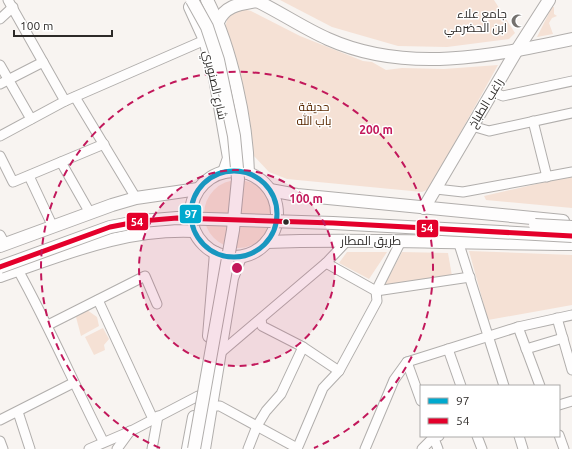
<svg xmlns="http://www.w3.org/2000/svg" width="572" height="449" font-family="Ubuntu,Cairo,sans-serif">
<rect width="100%" height="100%" fill="#f8f4f1"/>
<g fill="#f5e1d5">
<polygon points="280,0 494,0 515,33 509,39 447,47 398,46 332,27"/>
<polygon points="552,7 554,7 554,14 557,16 552,18 549,23 553,34 537,37"/>
<polygon points="243,9 251,11 300,36 363,61 372,62 386,70 402,68 444,69 498,65 429,189 422,192 287,179 269,172 253,155 231,46 225,27 229,14"/>
<polygon points="572,176 572,208 486,200 484,196"/>
<circle cx="238" cy="214" r="34"/>
<polygon points="469,251 572,255 572,305 488,320"/>
<polygon points="347,252 387,252 369,279 339,263"/>
<polygon points="402,252 448,253 452,276 384,286"/>
<polygon points="87,310 97,317 99,326 81,336 76,317"/>
<polygon points="103,328 109,339 104,345 105,350 94,355 85,337"/>
</g>
<g fill="none" stroke-linecap="round" stroke-linejoin="round">
<g stroke="#b1aeac" stroke-width="11">
<g id="minor">
<polyline points="8,0 65,101"/>
<polyline points="0,19 13,7"/>
<polyline points="0,65 31,119"/>
<polyline points="0,84 43,62"/>
<polyline points="493,92 503,96 572,81"/>
<polyline points="75,97 136,198"/>
<polyline points="533,121 547,177"/>
<polyline points="472,126 489,131 572,113"/>
<polyline points="0,136 65,101 205,40"/>
<polyline points="0,156 13,182 104,144"/>
<polyline points="61,162 90,213"/>
<polyline points="29,176 53,227"/>
<polyline points="436,189 463,192 572,172"/>
<polyline points="0,235 5,244"/>
<polyline points="458,241 504,386"/>
<polyline points="326,263 376,291 470,277"/>
<path d="M18,270c31,56 56,114 85,171"/>
<polyline points="98,300 153,419"/>
<polyline points="557,318 572,370"/>
<polyline points="261,319 262,326 303,347 339,371"/>
<polyline points="48,325 145,276 157,304"/>
<polyline points="518,327 540,386"/>
<polyline points="448,349 461,386"/>
<polyline points="526,349 563,338"/>
<polyline points="220,353 326,263 347,241"/>
<polyline points="407,362 421,401"/>
<polyline points="559,405 572,401"/>
<polyline points="211,406 220,406 297,448"/>
<polyline points="18,412 30,449"/>
<polyline points="0,420 73,383"/>
<polyline points="559,435 564,449"/>
<polyline points="433,436 438,449"/>
<polyline points="477,436 482,449"/>
<polyline points="519,436 523,449"/>
<polyline points="0,441 3,449"/>
<polyline points="89,449 131,431 198,396"/>
<polyline points="117,449 130,431"/>
<polyline points="152,449 158,416"/>
<polyline points="248,449 257,426 266,411 281,394 303,347"/>
<polyline points="297,449 323,388 339,371 377,301 376,291 401,241"/>
<polyline points="365,449 394,380 407,362 518,327 572,315"/>
<polyline points="422,449 434,437 439,436"/>
</g>
</g>
<g stroke="#b1aeac" stroke-width="14">
<g id="major">
<path d="M207,0c24,47 40,120 41,173"/>
<path d="M255,0c25,12 48,28 73,39 78,35 164,17 244,0"/>
<polyline points="190,7 205,40 215,78 229,158 224,172"/>
<path d="M218,22c7,-17 23,-18 39,-21"/>
<circle cx="234" cy="214" r="43"/>
<polyline points="270,190 297,195 563,221"/>
<polyline points="424,208 517,50 549,0"/>
<path d="M267,242c101,-4 203,2 305,2"/>
<polyline points="0,246 112,205 136,198 198,189"/>
<path d="M0,276c65,-22 123,-48 194,-45"/>
<polyline points="209,336 216,253"/>
<polyline points="188,449 194,417"/>
<polyline points="204,449 232,278 240,257"/>
</g>
</g>
<use href="#minor" stroke="#fefdfd" stroke-width="9"/>
<use href="#major" stroke="#fefdfd" stroke-width="12"/>
<g stroke="#b1aeac" stroke-width="14" stroke-linecap="butt">
<g id="major-bridge">
<polyline points="192,0 207,27 218,60 234,136 238,179 233,230 194,449"/>
<polyline points="535,225 572,227"/>
<polyline points="0,267 110,227 141,221 177,218 333,223 572,236"/>
</g>
</g>
<use href="#major-bridge" stroke="#fefdfd" stroke-width="12"/>
<g stroke="#fff" stroke-width="8">
<circle id="bus-1" cx="234" cy="214" r="43"/>
</g>
<g stroke="#fff" stroke-width="8">
<polyline id="bus-2" points="0,267 110,227 141,221 177,218 333,223 572,236"/>
</g>
<use href="#bus-1" stroke="#00a9ce" stroke-width="5"/>
<use href="#bus-2" stroke="#e4002b" stroke-width="5"/>
</g>
<circle cx="237" cy="268" r="98" fill="#c2185b" fill-opacity=".12"/>
<g fill="none" stroke="#c2185b" stroke-width="2" stroke-dasharray="7 5">
<circle cx="237" cy="268" r="98"/>
<path d="M160 448A196 196 0 1 1 314 448"/>
</g>
<defs>
<g id="mosque-bare" transform="scale(1.08)"><path d="M3.5-4.9A6 6 0 1 0 3.5 4.9A5 5 0 1 1 3.5-4.9Z" fill="#74716e" stroke="#fff" stroke-width="2.5" paint-order="stroke"/></g>
</defs>
<g fill-rule="evenodd">
<use href="#mosque-bare" x="518" y="21"/>
</g>
<circle fill="#2d2a28" stroke="#fff" stroke-width="1.5" cx="286" cy="222" r="3.5"/>
<g text-anchor="middle" stroke-width="3" stroke-linejoin="round" paint-order="stroke">
<g font-size="12" fill="#2d2a28" stroke="#fff" text-anchor="end">
<text x="507" y="18">جامع علاء<tspan x="507" dy="14">ابن الحضرمي</tspan></text>
</g>
<g font-size="12" fill="#2d2a28" stroke="#fff">
<text transform="translate(215 85) rotate(77)" y="4">شارع الصنوبري</text>
<text transform="translate(486 103) rotate(-59)" y="4">راغب الطباخ</text>
<text x="371" y="245">طريق المطار</text>
</g>
<g font-size="12" fill="#592800" stroke="#fff">
<text x="314" y="111">حديقة<tspan x="314" dy="14">باب الله</tspan></text>
</g>
</g>
<circle cx="237" cy="268" r="6" fill="#c2185b" stroke="#fff" stroke-width="2"/>
<g font-size="12" text-anchor="middle" font-weight="bold" fill="#c2185b" stroke="#fff" stroke-width="3" stroke-linejoin="round" paint-order="stroke">
<text x="376" y="134">200 m</text>
<text x="306" y="203">100 m</text>
</g>
<g stroke="#fff" stroke-width="1.5">
<rect x="179" y="204" width="23" height="20" rx="4" fill="#00a9ce"/>
<rect x="126" y="212" width="23" height="19" rx="4" fill="#e4002b"/>
<rect x="416" y="219" width="23" height="19" rx="4" fill="#e4002b"/>
</g>
<g font-size="11" text-anchor="middle" font-weight="bold" fill="#fff">
<text x="191" y="218">97</text>
<text x="137" y="226">54</text>
<text x="427" y="232">54</text>
</g>
<rect x="420" y="385" width="140" height="52" fill="#ffffff" stroke="#abaaa9"/>
<rect x="428" y="398" width="20" height="6" fill="#00a9ce" stroke="#abaaa9"/>
<text x="456" y="405" font-size="12" fill="#2d2a28">97</text>
<rect x="428" y="418" width="20" height="6" fill="#e4002b" stroke="#abaaa9"/>
<text x="456" y="425" font-size="12" fill="#2d2a28">54</text>
<path d="M14 30v6h98v-6" fill="none" stroke="#2d2a28" stroke-width="2"/>
<text x="20" y="30" font-size="12" fill="#2d2a28" stroke="#ffffff" stroke-width="3" paint-order="stroke">100 m</text>
</svg>
